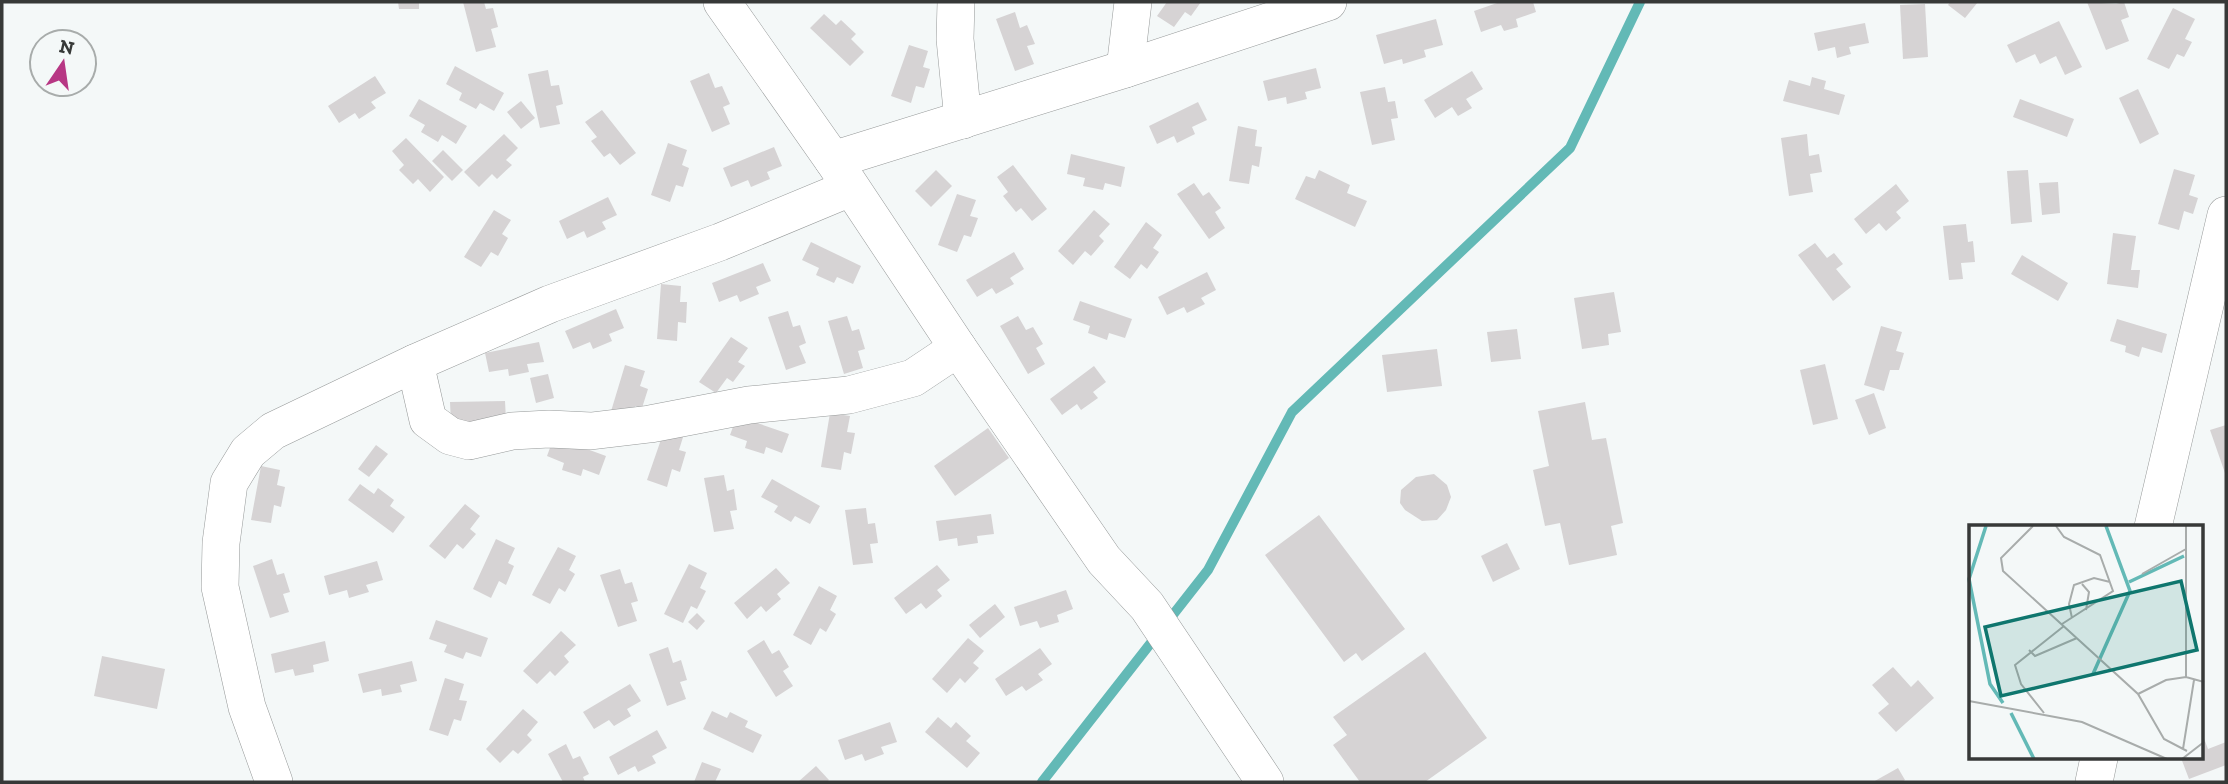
<svg xmlns="http://www.w3.org/2000/svg" width="2228" height="784" font-family="'Zilla Slab',serif">
<rect width="100%" height="100%" fill="#f4f8f8"/>
<g fill="none" stroke-linecap="round" stroke-linejoin="round">
<polyline stroke="#63b9b6" stroke-width="10" points="1042,782 1208,570 1292,412 1570,148 1640,2"/>
</g>
<g fill="#d6d3d4">
<polygon points="398,2 419,2 419,9 399,9"/>
<polygon points="463,2 484,2 486,9 493,8 498,27 491,29 496,47 476,52"/>
<polygon points="1167,2 1201,2 1191,16 1185,12 1174,27 1157,16"/>
<polygon points="1500,2 1533,2 1536,12 1516,19 1518,27 1504,31 1501,25 1481,32 1474,11"/>
<polygon points="1950,2 1978,2 1965,18 1948,5"/>
<polygon points="2087,2 2116,4 2124,2 2129,17 2121,20 2129,41 2106,50"/>
<polygon points="1925,4 1928,57 1903,59 1900,5"/>
<polygon points="2173,8 2195,19 2185,39 2192,42 2184,57 2177,54 2169,69 2147,59"/>
<polygon points="1015,12 1020,28 1027,25 1035,44 1027,46 1034,64 1015,71 996,19"/>
<polygon points="824,14 836,25 841,20 856,34 851,39 864,52 850,66 810,28"/>
<polygon points="1436,19 1443,45 1424,50 1426,57 1403,64 1402,59 1384,64 1376,35"/>
<polygon points="2059,21 2082,67 2065,75 2056,56 2040,64 2035,54 2016,63 2007,45"/>
<polygon points="1865,23 1869,43 1849,47 1851,54 1837,58 1835,47 1818,51 1814,33"/>
<polygon points="909,45 928,51 923,67 930,69 924,88 916,86 911,103 891,96"/>
<polygon points="455,66 504,93 494,111 480,103 476,109 459,100 462,93 446,84"/>
<polygon points="1316,68 1321,88 1305,92 1307,99 1287,104 1286,97 1268,101 1263,81"/>
<polygon points="548,70 551,86 559,85 563,104 556,106 560,124 540,128 528,74"/>
<polygon points="1472,71 1483,89 1466,99 1472,108 1458,116 1452,107 1435,118 1424,100"/>
<polygon points="709,73 715,88 722,86 730,104 723,107 730,124 712,132 690,81"/>
<polygon points="375,76 386,93 371,102 376,108 359,119 355,113 339,123 328,106"/>
<polygon points="1812,77 1826,81 1824,89 1845,95 1839,115 1783,101 1789,80 1810,86"/>
<polygon points="1385,87 1388,102 1395,101 1398,118 1391,119 1395,140 1372,145 1360,92"/>
<polygon points="2138,89 2159,134 2140,144 2119,98"/>
<polygon points="419,99 467,126 456,144 442,135 438,142 421,132 425,125 409,116"/>
<polygon points="2020,99 2074,119 2067,137 2013,117"/>
<polygon points="521,101 535,118 521,129 507,112"/>
<polygon points="1198,102 1207,120 1192,127 1195,134 1177,143 1174,136 1157,144 1149,126"/>
<polygon points="602,110 636,153 620,165 610,153 604,157 591,141 597,137 585,122"/>
<polygon points="1238,126 1257,130 1255,146 1262,147 1259,167 1252,165 1249,184 1229,181"/>
<polygon points="504,134 518,148 506,160 512,165 497,179 492,174 479,187 464,172"/>
<polygon points="1807,134 1809,156 1819,154 1822,172 1810,174 1813,192 1789,196 1781,138"/>
<polygon points="406,138 444,177 430,192 418,179 413,184 399,170 404,165 392,151"/>
<polygon points="668,143 687,150 682,165 689,168 683,187 676,185 670,202 651,195"/>
<polygon points="774,147 782,166 767,172 770,179 751,187 748,180 731,187 723,168"/>
<polygon points="443,150 463,170 452,181 432,161"/>
<polygon points="1071,154 1125,167 1121,187 1105,183 1103,190 1083,186 1085,178 1067,174"/>
<polygon points="1013,165 1047,209 1032,221 1021,208 1016,212 1003,196 1008,192 997,177"/>
<polygon points="2174,169 2195,175 2189,195 2198,198 2193,214 2184,211 2179,230 2158,224"/>
<polygon points="936,170 952,186 931,207 915,191"/>
<polygon points="1319,170 1350,185 1347,193 1367,201 1355,227 1295,199 1306,176 1315,179"/>
<polygon points="2028,170 2032,222 2011,224 2007,171"/>
<polygon points="2058,182 2060,213 2042,215 2039,183"/>
<polygon points="1194,183 1203,196 1209,192 1221,208 1215,212 1225,228 1209,239 1177,194"/>
<polygon points="1896,184 1909,201 1896,212 1901,218 1886,231 1879,223 1866,234 1854,219"/>
<polygon points="957,194 976,200 970,216 978,218 971,237 964,235 957,252 938,245"/>
<polygon points="608,197 617,215 602,222 606,229 587,238 584,231 567,239 559,221"/>
<polygon points="494,210 511,220 502,234 508,238 498,256 491,252 481,267 464,257"/>
<polygon points="1094,210 1110,224 1099,236 1104,241 1091,256 1085,251 1073,265 1058,251"/>
<polygon points="1146,222 1162,235 1153,248 1159,252 1147,269 1141,264 1130,279 1114,267"/>
<polygon points="1966,224 1968,242 1973,241 1975,262 1961,263 1963,279 1949,280 1943,226"/>
<polygon points="2113,233 2136,236 2131,270 2140,270 2138,288 2107,284"/>
<polygon points="811,242 861,266 853,284 837,277 834,283 816,275 819,268 802,260"/>
<polygon points="1815,243 1827,258 1834,253 1843,264 1836,269 1851,287 1833,301 1798,255"/>
<polygon points="1014,252 1024,269 1010,278 1014,284 996,294 992,288 977,297 966,280"/>
<polygon points="2022,255 2068,283 2058,301 2011,274"/>
<polygon points="763,263 771,281 756,287 759,294 740,302 737,295 719,302 712,283"/>
<polygon points="1207,272 1216,290 1201,298 1205,304 1187,313 1184,307 1167,315 1158,297"/>
<polygon points="661,284 681,286 680,302 687,302 686,323 678,322 677,341 657,339"/>
<polygon points="1614,292 1621,332 1608,334 1609,345 1582,349 1574,298"/>
<polygon points="1080,301 1132,319 1125,338 1109,333 1107,340 1088,333 1090,326 1073,320"/>
<polygon points="616,309 624,328 609,334 612,341 593,349 590,342 573,349 565,331"/>
<polygon points="788,311 793,327 800,325 806,343 799,346 806,363 786,370 768,317"/>
<polygon points="847,316 852,331 859,329 865,349 858,351 863,368 844,374 828,321"/>
<polygon points="1018,316 1026,330 1033,327 1043,344 1036,348 1045,364 1028,374 1000,326"/>
<polygon points="2117,319 2167,334 2162,353 2142,347 2139,357 2125,352 2126,346 2110,341"/>
<polygon points="1881,326 1902,332 1896,351 1904,353 1899,370 1890,370 1884,391 1864,385"/>
<polygon points="1517,329 1521,359 1491,362 1487,332"/>
<polygon points="731,337 748,348 738,362 745,366 733,382 727,378 716,393 699,382"/>
<polygon points="539,342 544,362 527,364 529,372 509,376 508,369 489,372 485,353"/>
<polygon points="1437,349 1442,386 1387,392 1382,355"/>
<polygon points="1825,364 1838,419 1813,425 1800,370"/>
<polygon points="625,365 645,371 640,386 648,389 642,408 635,406 629,424 609,418"/>
<polygon points="1094,366 1106,382 1093,392 1098,398 1081,410 1077,404 1062,415 1050,399"/>
<polygon points="548,374 554,398 536,403 530,378"/>
<polygon points="1874,393 1886,428 1869,435 1855,400"/>
<polygon points="505,401 506,420 469,429 469,422 451,423 450,402"/>
<polygon points="1585,402 1592,440 1606,438 1623,523 1611,526 1617,555 1569,565 1560,523 1545,526 1533,470 1549,466 1538,411"/>
<polygon points="830,413 850,416 847,432 855,433 851,454 844,452 841,470 821,467"/>
<polygon points="737,416 789,434 782,453 766,447 764,454 745,448 747,441 730,435"/>
<polygon points="2226,425 2226,476 2210,430"/>
<polygon points="665,428 684,434 679,450 686,452 680,472 672,469 667,487 647,480"/>
<polygon points="988,428 1009,458 955,496 934,466"/>
<polygon points="554,437 606,456 599,475 583,469 581,476 562,470 564,463 547,456"/>
<polygon points="376,445 388,454 369,477 358,469"/>
<polygon points="261,466 280,470 277,485 285,487 281,507 274,505 271,523 251,520"/>
<polygon points="1434,474 1447,485 1451,497 1446,510 1437,520 1422,521 1405,510 1400,503 1401,490 1416,477"/>
<polygon points="724,475 727,491 734,489 737,510 730,511 734,529 714,532 704,478"/>
<polygon points="772,479 820,506 810,524 795,516 791,522 774,512 778,506 761,497"/>
<polygon points="360,484 374,494 378,488 394,500 390,506 405,517 393,533 348,500"/>
<polygon points="465,504 480,516 470,529 476,534 463,549 457,544 445,559 429,546"/>
<polygon points="866,508 868,524 875,523 878,543 870,544 873,563 853,565 845,510"/>
<polygon points="991,514 994,534 977,536 978,543 958,546 957,538 939,541 936,521"/>
<polygon points="1319,515 1405,629 1362,661 1356,653 1344,662 1265,555"/>
<polygon points="496,539 515,548 508,563 514,566 506,585 499,581 491,598 473,589"/>
<polygon points="1507,543 1520,569 1493,582 1481,556"/>
<polygon points="558,547 576,556 569,570 575,574 565,592 559,588 550,604 532,595"/>
<polygon points="272,559 277,575 284,573 290,592 283,594 289,612 270,618 253,566"/>
<polygon points="377,561 383,580 366,585 369,592 349,598 347,590 329,595 324,576"/>
<polygon points="689,564 707,573 700,588 706,591 697,609 691,606 683,623 664,614"/>
<polygon points="937,565 950,580 937,590 942,596 926,609 921,603 906,614 894,598"/>
<polygon points="776,568 790,583 777,594 781,599 766,612 761,606 747,619 734,603"/>
<polygon points="620,569 625,584 632,582 638,601 631,603 637,621 618,627 600,575"/>
<polygon points="819,586 837,596 830,610 836,614 826,632 820,628 811,645 793,635"/>
<polygon points="1066,590 1073,609 1057,615 1059,622 1040,628 1037,621 1020,626 1014,607"/>
<polygon points="995,604 1005,617 980,638 969,625"/>
<polygon points="697,613 705,621 697,630 688,622"/>
<polygon points="436,620 488,638 481,657 466,652 463,659 444,652 447,645 429,639"/>
<polygon points="561,631 576,645 564,656 569,662 555,676 550,671 537,684 523,671"/>
<polygon points="968,638 984,651 973,663 979,668 965,683 960,678 947,693 932,679"/>
<polygon points="764,640 772,654 779,650 789,667 783,671 793,686 776,697 747,651"/>
<polygon points="325,641 329,661 313,665 314,672 295,676 293,669 275,673 271,654"/>
<polygon points="668,647 673,663 681,660 687,680 680,682 686,699 667,706 649,654"/>
<polygon points="1040,648 1052,664 1038,674 1043,680 1026,691 1022,686 1006,696 995,679"/>
<polygon points="1425,652 1487,738 1425,782 1360,782 1333,745 1347,735 1333,717"/>
<polygon points="102,656 165,669 157,709 94,696"/>
<polygon points="412,661 417,681 400,685 402,692 382,696 381,689 363,693 358,674"/>
<polygon points="1893,667 1911,687 1918,680 1934,698 1896,732 1878,713 1889,704 1872,685"/>
<polygon points="445,678 464,684 459,700 467,701 461,721 454,719 448,736 429,730"/>
<polygon points="630,684 641,701 627,709 631,716 614,726 609,720 594,729 583,712"/>
<polygon points="523,709 538,722 527,735 532,740 518,754 513,750 500,763 486,749"/>
<polygon points="712,711 727,718 730,712 748,721 745,727 762,735 753,753 703,729"/>
<polygon points="938,717 951,728 956,722 971,736 966,741 980,753 967,768 925,732"/>
<polygon points="890,722 897,742 881,747 884,754 865,761 862,754 845,760 838,740"/>
<polygon points="657,730 667,748 652,756 656,763 638,772 635,766 618,775 609,757"/>
<polygon points="2202,733 2208,749 2226,742 2226,765 2189,779 2181,758 2202,758"/>
<polygon points="566,744 573,759 580,756 589,774 583,777 585,782 563,782 548,754"/>
<polygon points="702,762 721,769 715,782 694,782"/>
<polygon points="816,766 829,780 827,782 798,782"/>
<polygon points="1898,768 1905,780 1902,782 1873,782"/>
</g>
<g fill="none" stroke-linecap="round" stroke-linejoin="round">
<g stroke="#969999" stroke-width="38">
<g id="street">
<polyline points="722,2 833,160 958,348 1104,560 1147,606 1265,782"/>
<polyline points="956,2 955,39 963,120"/>
<polyline points="1125,69 1133,2"/>
<polyline points="833,160 1125,69 1328,2"/>
<polyline points="415,363 428,420 450,436 469,441 512,431 549,429 591,431 650,424 749,405 849,395 913,378 958,348"/>
<polyline points="2153,527 2226,215"/>
<polyline points="274,782 247,707 220,587 221,543 229,483 248,452 273,431 415,363 550,304 720,242 850,188"/>
<polyline points="2094,782 2099,758"/>
</g>
</g>
<use href="#street" stroke="#fff" stroke-width="37"/>
</g>
<g transform="translate(1969 525)">
<rect width="234" height="234" fill="#f4f8f8"/>
<path fill="none" stroke="#63b9b6" stroke-width="3.5" d="M17,1l-17,53 21,105 13,19M160,57l55,-26M124,149l37,-83 -24,-65M42,188l23,46"/>
<path fill="none" stroke="#a8acab" stroke-width="2" d="M64,1l-32,32 2,13 135,123 26,45 23,12M87,1l8,11 36,18 13,36 -51,33M173,49l44,-25M113,59l7,8 -3,18M103,93l-3,-14 5,-19 20,-7 16,4M60,125l6,6 42,-18M217,152v-151M169,169l28,-14 20,-3 18,5M0,176l113,21 85,37M75,188l-23,-29 -6,-19 49,-39M214,224l11,-69M213,234l22,-17"/>
<path fill="#0f766e" fill-opacity="0.15" stroke="#0f766e" stroke-width="3.5" d="M212,56l16,69 -196,46 -16,-69z"/>
<rect width="234" height="234" fill="none" stroke="#373938" stroke-width="3.5"/>
</g>
<rect width="2228" height="784" fill="none" stroke="#373938" stroke-width="7"/>
<g transform="translate(63 63) rotate(13)"><circle r="33" fill="#f4f8f8" stroke="#a8acab" stroke-width="2"/>
<path d="M0-5L12 26L0 18L-12 26Z" fill="#b73784"/>
<text y="-10" font-size="19" font-weight="bold" text-anchor="middle" fill="#373938">N</text>
</g>
</svg>
